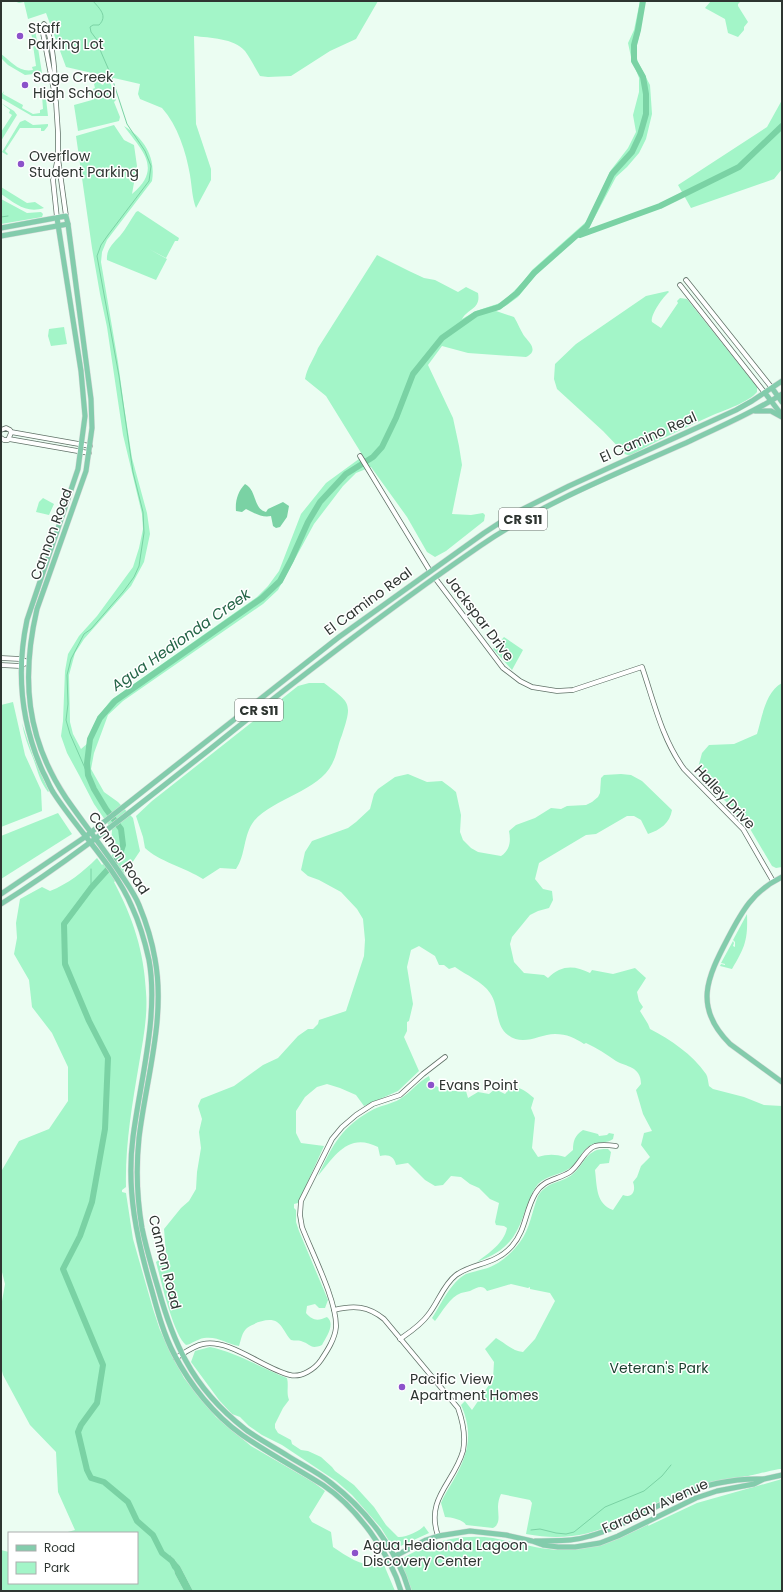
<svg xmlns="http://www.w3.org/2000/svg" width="783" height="1592" font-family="Poppins,sans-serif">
<rect width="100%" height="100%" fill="#ebfdf2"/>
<g fill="#a3f5c8">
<path d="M14,1h364l-22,38 -26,12 -39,25 -23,1 -8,-1c-5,-8 -9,-17 -15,-25 -11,-13 -35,-13 -51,-15l2,88 15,45v11l-15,28c-4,-11 -4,-21 -6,-33 -4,-23 -12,-49 -28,-67l-22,-9 -2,-5 2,-10 -74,-17 -20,-54 -18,6 -4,-17 -5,1z"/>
<path d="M640,1h4l-4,32 -5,18 3,11 12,23 2,29 -6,25 -7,14 -12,14 -11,10 -27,51 -23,20 -14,10 -13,13 -21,26 -11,8 -11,6 18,6c4,6 7,15 11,20 6,7 13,14 1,20l-58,-4 -26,-7 -14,19 25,53 6,28 3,19 -10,49 19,1 12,-2 2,2 -1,6 -38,30 -11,6 -8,-5 -20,-35 -36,-50 -15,6 -13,13 -29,38 -36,66 -15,14 -140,97 -15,14 -14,38 -3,16 13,23 14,10 15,16 7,33 -14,21 -12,10c19,36 30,69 32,110 2,24 -3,48 -7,72 -7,41 -14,82 -13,123l-4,3v2l4,1 7,46 20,70 7,21 24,48 32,39 35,29 62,36 12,9 -16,26 3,5 19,10 2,15c16,11 31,21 51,18l11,26h-202l-13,-25 -9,-10 4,18 9,17h-183v-41l8,2v31h128v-50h-73l11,-3 -17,-38 -2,-40 -26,-27 -27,-50 -2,-8v-60l4,-23 -4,-16 1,-98 17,-29 30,-12 19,-28v-34l-16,-34 -20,-26 -3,-27 -15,-26 3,-16 -1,-15 4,-24 22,-12 8,4c18,-7 33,-19 47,-33l5,7 11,-11 -2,-6 1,-18 -18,-26 -15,-29 -12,-22 -6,-17 2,-15 2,-50 3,-17 11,-18 18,-20 36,-49 6,-19 4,-19 -1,-15 -19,-79 -16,-108 -7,-33 -8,-46 -16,-112 38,-11 10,15 10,5 3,21 -5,28c31,-26 10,-43 -8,-68 20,12 32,31 28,55l-45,59 -5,12 -1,10 17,100 6,44 8,52 15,55 3,21 -6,28 -13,24 -47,53 -9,14 -6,22 1,47 3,12 8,15 7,-6c2,-17 13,-30 23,-43l146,-103 11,-11 11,-15 22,-57 25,-31 37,-27 -37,-60 -21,-17c2,-12 9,-20 13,-31l59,-93 32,16 15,7 11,2 23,12 8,-5 12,6c3,16 -9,15 -16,26l14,-8 27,-9 20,-20 9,-12 55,-49 24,-51 17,-22 8,-16 -3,-17 6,-23v-14l-8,-21 -3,-14 6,-13z"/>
<polygon points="711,1 741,1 738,4 738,6 748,22 744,27 744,30 738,37 728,33 725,19 705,8"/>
<path d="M35,29l7,44 -17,2 -17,-10 -7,-7v-4c10,7 18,19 32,16l-1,-3 4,-1 -5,-35h-3z"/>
<polygon points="99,79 102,85 104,84 103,81 109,79 116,100 114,102 120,117 119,121 78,131 74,105 92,100 88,91 95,88 94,84"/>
<polygon points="45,90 48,116 32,116 1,98 1,95 4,91 3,94 23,105 22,108 33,114 40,113 40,110 43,109 42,95 39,95 38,92"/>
<polygon points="782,100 782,169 774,179 691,208 678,185 767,127"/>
<polygon points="1,103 14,111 17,115 1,141 1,132 12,115 9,113 10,110"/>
<polygon points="25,120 33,125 48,124 48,126 44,131 41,131 41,128 20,128 5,151 8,154 7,155 2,152 20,122"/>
<path d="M1,187l26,16 8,-1 9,6c-18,6 -29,-5 -43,-14z"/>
<polygon points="1,199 27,213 41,212 43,214 42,217 1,224"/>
<path d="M138,211l41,27 -1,3h-3l-9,17 -17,-9 18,10 -11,21 -49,-20c-1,-10 6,-17 13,-24 6,-7 11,-17 16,-24z"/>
<path d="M668,291l1,1c-6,5 -19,23 -17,30l9,6 17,-25 -1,-2 3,-3 7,1 70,88v5c-8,10 -32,18 -44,23 -28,13 -56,25 -83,41l-5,-2 -22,-23 -46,-42 -3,-10 1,-15 21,-20 70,-48z"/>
<polygon points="64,327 67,344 51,346 48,336 49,329"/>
<polygon points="43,498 54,504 49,515 36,512 39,502"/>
<polygon points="504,637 523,650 512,670 493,649"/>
<path d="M309,683h15c26,20 29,19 18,52 -4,9 -5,20 -10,29 -13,27 -58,34 -78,57 -11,14 -8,34 -18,48l-16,-1 -17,11c-17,-11 -45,-18 -58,-31l-2,-11 -7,-21 16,-15 146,-115z"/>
<path d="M782,683v184l-6,1 -4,-2 -29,-49 -2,-2 -4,1 -5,-9 -18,-16 -16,-23 4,-15 7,-8 25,-1 23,-10c5,-16 8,-42 25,-51z"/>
<polygon points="13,702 25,755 41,790 42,811 1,827 1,705"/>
<path d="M22,723l11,33 16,35 -1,1c-9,-12 -10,-21 -15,-34 -5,-12 -9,-23 -11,-35z"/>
<path d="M408,774l19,8 15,-1 8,6 6,5 5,23 -1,17 3,8 8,8 7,4 23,4c9,-6 10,-15 8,-25l7,-6 19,-7 16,-10 10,1 6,-3 19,-1 6,-3 6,-5 2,-4 1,-15 3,-3 17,-1 10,1 11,6 30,29c-2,13 -12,20 -24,24l-7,-14 -7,-4h-7l-31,18 -10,1 -47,28 -4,16 8,10 9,2 1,9 -4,8 -11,3 -8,4 -18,22 -2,7 4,18 10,11 20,2 4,3c13,-13 26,-13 42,-5l2,-3 21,4 22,-6 11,10 -9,14 2,9 4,6 -3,4 8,13 2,5c21,11 42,25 56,45 2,3 2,8 3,12l4,3 31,8 20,8 18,1v363c-3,-1 -27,6 -34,7 -22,4 -44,6 -65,15 -58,24 -89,56 -157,43l6,-31 -2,-3 -29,-6c-2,4 -3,9 -3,13 0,8 3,17 -5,21l-27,-3c-2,-5 -15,-8 -21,-8l-4,-14c3,-8 8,-15 12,-22 15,-26 21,-47 8,-76l4,-4 7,9 21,-31 1,-17 -9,-13 11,-11c9,5 16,13 27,14l12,-13 20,-38 -5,-8 -20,-4v-2l-2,1 -17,-4 -24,7c-5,-7 -10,-3 -17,0 -3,1 -6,1 -9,2 -11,4 -19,19 -26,28l-3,-3c10,-15 18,-35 34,-44 5,-2 12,-3 18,-5 15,-4 27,-15 36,-27 10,-13 12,-31 18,-46 10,-16 24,-12 36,-23 7,-6 11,-17 19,-21 4,-3 9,-3 15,-3l3,3 -2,11 -9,1 -5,6c2,17 1,34 18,40l10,-15c10,4 13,-5 10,-13l4,-5 4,-11 9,-9 -9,-12 3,-12 8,-2 -9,-17 -7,-24 5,-6c0,-18 -15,-17 -25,-23 -10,-7 -19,-13 -30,-18l-2,1c-9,-6 -17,-10 -29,-10 -16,0 -31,13 -47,1 -13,-9 -9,-30 -18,-42 -7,-11 -24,-18 -35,-26l-6,2 -5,-4h-5l-4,-9 -16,-10 -8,4 -4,17 6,37 -4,17 -2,1v9l-3,6 15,34 -21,20 -34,15 -8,-11 -16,-7 -13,-4 -10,3 -12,10 -9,14v22l5,10 23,3 -26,57 -4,1v4l2,2v12l3,9 29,69 -3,8h-6l-4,-4 -8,2 -1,7c7,8 12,8 21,4 9,7 -1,20 -5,28 -12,5 -11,-1 -21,-4 -3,-1 -6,0 -10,-1 -5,-5 -8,-14 -14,-18 -8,-5 -23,1 -30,6 -5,4 -6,12 -8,18 -12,-2 -21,-10 -35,-8 -7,1 -12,6 -18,7 -13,-11 -25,-65 -30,-83l10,-8 -2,-25 17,-21 8,-7 7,-12 1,-17 4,-24 -2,-16 3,-13 -4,-13 3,-7 33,-13 29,-21 15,-7 20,-22 10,-7h5l5,-5 1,-4 27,-9 18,-55 1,-16 -2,-21 -6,-10 -16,-17 -22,-12 -11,-4 -7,-6 4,-18 7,-11 36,-13 8,-6 14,-13 4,-15 4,-5 17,-12z"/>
<polygon points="58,813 72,834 1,879 1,836"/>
<path d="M747,914c1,26 -2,33 -15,55l-12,-3 1,-2 4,1v-1l-4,-1 12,-22 1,2 -1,3 2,1v-5l-2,-2z"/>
<path d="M429,1076l2,7c6,4 14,8 22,8 5,0 8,-1 13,0l2,7 10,-6 11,2 6,-5 10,5 6,-7c11,0 14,4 23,11l-3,10 4,10 -3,30 6,9c10,-3 17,-3 27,0l8,-7c0,-9 2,-15 10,-20l15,4 1,2 8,-1 2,-2 5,1 -1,5c-6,5 -15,2 -22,6 -10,5 -12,17 -21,23 -9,7 -23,7 -32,16 -7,9 -9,17 -13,27 -9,28 -20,41 -48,51 12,-9 27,-19 30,-34l-3,-2 -8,-1 -1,-3 4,-19 -9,-4 -11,-11 -9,-4 -9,-7 -10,-1 -8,9 -8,1 -10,-6 -17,-17 -12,2c-2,-9 -8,-11 -16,-9l-2,-9c-29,-15 -43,8 -60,29 15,-32 24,-50 56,-67 8,-4 18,-5 26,-10 10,-6 18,-17 29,-23z"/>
<path d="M210,1347c25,5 52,21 77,31 2,8 -1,14 2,22l-6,8 -8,16v4l3,5 13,7 1,4 9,6 7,1 13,6 11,10 3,4 19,14 20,22 12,18 12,12c7,1 22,-6 26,-11l5,7 -35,16 -13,-21 -29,-33 -16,-14 -54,-36 -20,-10 -13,-9 -9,-9 -8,-3 -13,-14 -28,-38 4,-11z"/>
<path d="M782,1479v112h-370l-12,-30c8,-7 18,-11 27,-15 20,-8 44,-11 66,-8 23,4 46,12 69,12 32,0 59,-12 87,-26l-1,2 49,-23z"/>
</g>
<g fill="#7ad2a4">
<path d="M245,484c12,6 8,25 21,28l2,-3 15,-7 6,4 -2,11 -7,10 -4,1 -3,-2 -2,-10c-9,2 -17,-3 -25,-7l-4,3 -6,-1c-1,-10 2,-20 9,-27z"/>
<polygon points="170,1555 180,1566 193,1591 184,1591 175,1574"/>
</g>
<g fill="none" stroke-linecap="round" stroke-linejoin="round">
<g stroke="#7ad2a4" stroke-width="1">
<polyline points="1,217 8,216"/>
<path d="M88,775l-18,-41 -4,-14 2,-16 -1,-29 4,-16 13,-25 7,-5 32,-37 11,-15 5,-11 5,-33 -1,-21 -10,-40 -14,-96 -22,-120 4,-11 7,-10 41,-54 2,-15 -6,-15 -18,-27 -16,-49 -10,-23 -4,-12 -6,-8 -1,-5 3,-2h6c9,-9 1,-16 -6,-24"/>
<polyline points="91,888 91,869"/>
<polyline points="531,1530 540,1529 556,1533 566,1534 574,1532 605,1507 644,1491 662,1476 671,1465"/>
</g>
<g stroke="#7ad2a4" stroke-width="6">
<polyline points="580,235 660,206 739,167 782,126"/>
<polyline points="175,1567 172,1561 162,1553 153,1535 137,1521 128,1502 104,1482 91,1478 87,1470 78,1432 81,1425 97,1403 103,1365 63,1269 80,1236 92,1202 105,1129 108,1058 89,1021 65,964 64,924 91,888 119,857 123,845 121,829 106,809 94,789 88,775 87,763 90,739 100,718 115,701 262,598 280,581 291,560 308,522 320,502 346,474 373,457 382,447 396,418 413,374 442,338 476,314 499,307 517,293 534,273 587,226 612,174 632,152 640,135 646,114 646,94 643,77 634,61 634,45 638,30 643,1"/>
</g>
<g stroke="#617268" stroke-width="5.5">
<g id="minor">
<path d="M54,84c2,-10 -3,-54 -10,-60l-2,4 14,74 2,31v25l8,58"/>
<polyline points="57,162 53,180 57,218"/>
<polyline points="686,280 772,388"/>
<polyline points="680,285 765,393"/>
<polyline points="1,430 6,428 10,430 11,433 8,440 4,440 1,438"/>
<polyline points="11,432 90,446"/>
<polyline points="9,439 89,453"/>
<polyline points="360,456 430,571"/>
<path d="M435,578l68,90 17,13 12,6 25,4 16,-1 69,-23c12,35 20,72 42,102l59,60 30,52"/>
<polyline points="1,658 20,659 28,662"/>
<polyline points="1,665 20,666 28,662"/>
<path d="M334,1310c20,-5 34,-4 50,9l74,89c5,14 8,28 5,43 -9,32 -38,47 -25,85"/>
<path d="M400,1339c10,-7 21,-14 28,-24 10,-12 15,-30 28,-40 18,-13 38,-9 56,-29 14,-16 13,-35 23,-52 8,-15 23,-14 35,-22 10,-7 14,-22 25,-26 7,-2 14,-1 21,0"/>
<path d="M176,1358c8,-5 17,-12 27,-14 26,-6 61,25 87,31 11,3 25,-6 31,-15 6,-9 14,-21 15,-33 1,-26 -24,-74 -34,-100l-2,-12 1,-14 31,-62 10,-12 14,-12 17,-11 27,-9 23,-21 22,-17"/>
</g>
</g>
<g stroke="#d9dbda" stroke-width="6">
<g id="major">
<path d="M57,218l24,153 4,45 -7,53 -51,151c-11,52 -6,103 16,152 4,7 6,14 10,20 24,38 62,74 79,115 8,17 13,35 17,53 10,55 -9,122 -16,177 -7,54 4,103 19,154 6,22 12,44 22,63 16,31 40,61 68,81 26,18 54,33 81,50 33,22 67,68 78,106"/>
<path d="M1,228l65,-12 2,8 23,175 1,29 -6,43 -49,138c-16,69 -11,129 29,189 18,26 38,51 56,78 6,9 13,19 17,29 7,17 13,36 16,54 11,59 -9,120 -16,179 -3,29 -2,61 3,90 4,20 10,40 16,60 7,25 15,50 28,73 14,26 36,50 59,68 13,10 29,18 43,27 14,9 30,16 43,27 34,26 66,66 78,108"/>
<polyline points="1,236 68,224"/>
<polyline points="772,388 782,402"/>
<polyline points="765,393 781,414"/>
<polyline points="755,411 771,411 782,417"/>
<path d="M782,877c-29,14 -40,34 -54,61 -21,40 -35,69 2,106l52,38"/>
<polyline points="1,894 85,837 339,637 484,533 513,514 569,486 736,410 752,401 782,381"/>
<path d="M1,904c74,-46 140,-101 208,-154 88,-71 178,-140 271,-204 64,-44 139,-73 210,-105 31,-15 63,-28 92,-47"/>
<path d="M535,1541c19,-1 37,1 55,-5 29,-8 56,-25 84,-38 26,-13 60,-20 89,-19"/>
<polyline points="397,1555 426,1540 438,1536 470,1531 506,1535 532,1541 543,1545 558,1547 575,1547 600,1543 618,1536 696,1498 717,1491 754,1484 764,1479 782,1475"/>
</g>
</g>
<use href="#minor" stroke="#fff" stroke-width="4"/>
<use href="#major" stroke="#83ccac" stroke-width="5"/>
</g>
<g fill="#8c52ca" stroke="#fff" stroke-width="1.5">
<circle cx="20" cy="36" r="4"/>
<circle cx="25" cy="85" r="4"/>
<circle cx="21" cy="164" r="4"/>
<circle cx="431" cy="1085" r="4"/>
<circle cx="402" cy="1387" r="4"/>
<circle cx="355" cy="1553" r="4"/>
</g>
<g text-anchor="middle" stroke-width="3" stroke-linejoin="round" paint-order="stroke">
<g fill="#fff" stroke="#6d726f" stroke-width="1">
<rect x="499" y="508" width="48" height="22" rx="3"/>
<rect x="235" y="699" width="48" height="22" rx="3"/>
</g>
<g font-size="13" font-weight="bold" fill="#2e3531">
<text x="523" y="524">CR S11</text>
<text x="259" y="715">CR S11</text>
</g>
<g font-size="14" fill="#2e3531" stroke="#fff" text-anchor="start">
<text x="28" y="33">Staff<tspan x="28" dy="16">Parking Lot</tspan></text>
<text x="33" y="82">Sage Creek<tspan x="33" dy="16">High School</tspan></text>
<text x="29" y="161">Overflow<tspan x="29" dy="16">Student Parking</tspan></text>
<text x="439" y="1090">Evans Point</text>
<text x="410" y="1384">Pacific View<tspan x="410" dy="16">Apartment Homes</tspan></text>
<text x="363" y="1550">Agua Hedionda Lagoon<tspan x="363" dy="16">Discovery Center</tspan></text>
</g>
<g font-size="14" fill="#2e3531" stroke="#fff">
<text transform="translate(648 437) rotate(-24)" y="5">El Camino Real</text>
<text transform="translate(51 534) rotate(-70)" y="5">Cannon Road</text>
<text transform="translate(368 601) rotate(-36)" y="5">El Camino Real</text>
<text transform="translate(480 618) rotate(53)" y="5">Jackspar Drive</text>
<text transform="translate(725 797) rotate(47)" y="5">Halley Drive</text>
<text transform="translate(119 853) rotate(56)" y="5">Cannon Road</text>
<text transform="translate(165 1262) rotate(76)" y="5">Cannon Road</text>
<text transform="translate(655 1506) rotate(-24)" y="5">Faraday Avenue</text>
</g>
<g font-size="14" fill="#183e2c" stroke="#fff">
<text x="659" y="1373">Veteran's Park</text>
</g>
<g font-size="15" font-style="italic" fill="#246547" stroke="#fff">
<text transform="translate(181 640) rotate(-35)" y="5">Agua Hedionda Creek</text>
</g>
</g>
<rect width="783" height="1592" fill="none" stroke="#2e3531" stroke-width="4"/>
<rect x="8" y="1532" width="130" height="52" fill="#ffffff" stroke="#abaead"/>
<rect x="16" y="1545" width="20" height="6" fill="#83ccac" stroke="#abaead"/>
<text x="44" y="1552" font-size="12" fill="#2e3531">Road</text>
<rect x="16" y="1562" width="20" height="12" fill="#a3f5c8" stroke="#abaead"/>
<text x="44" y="1572" font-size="12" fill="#2e3531">Park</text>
</svg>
